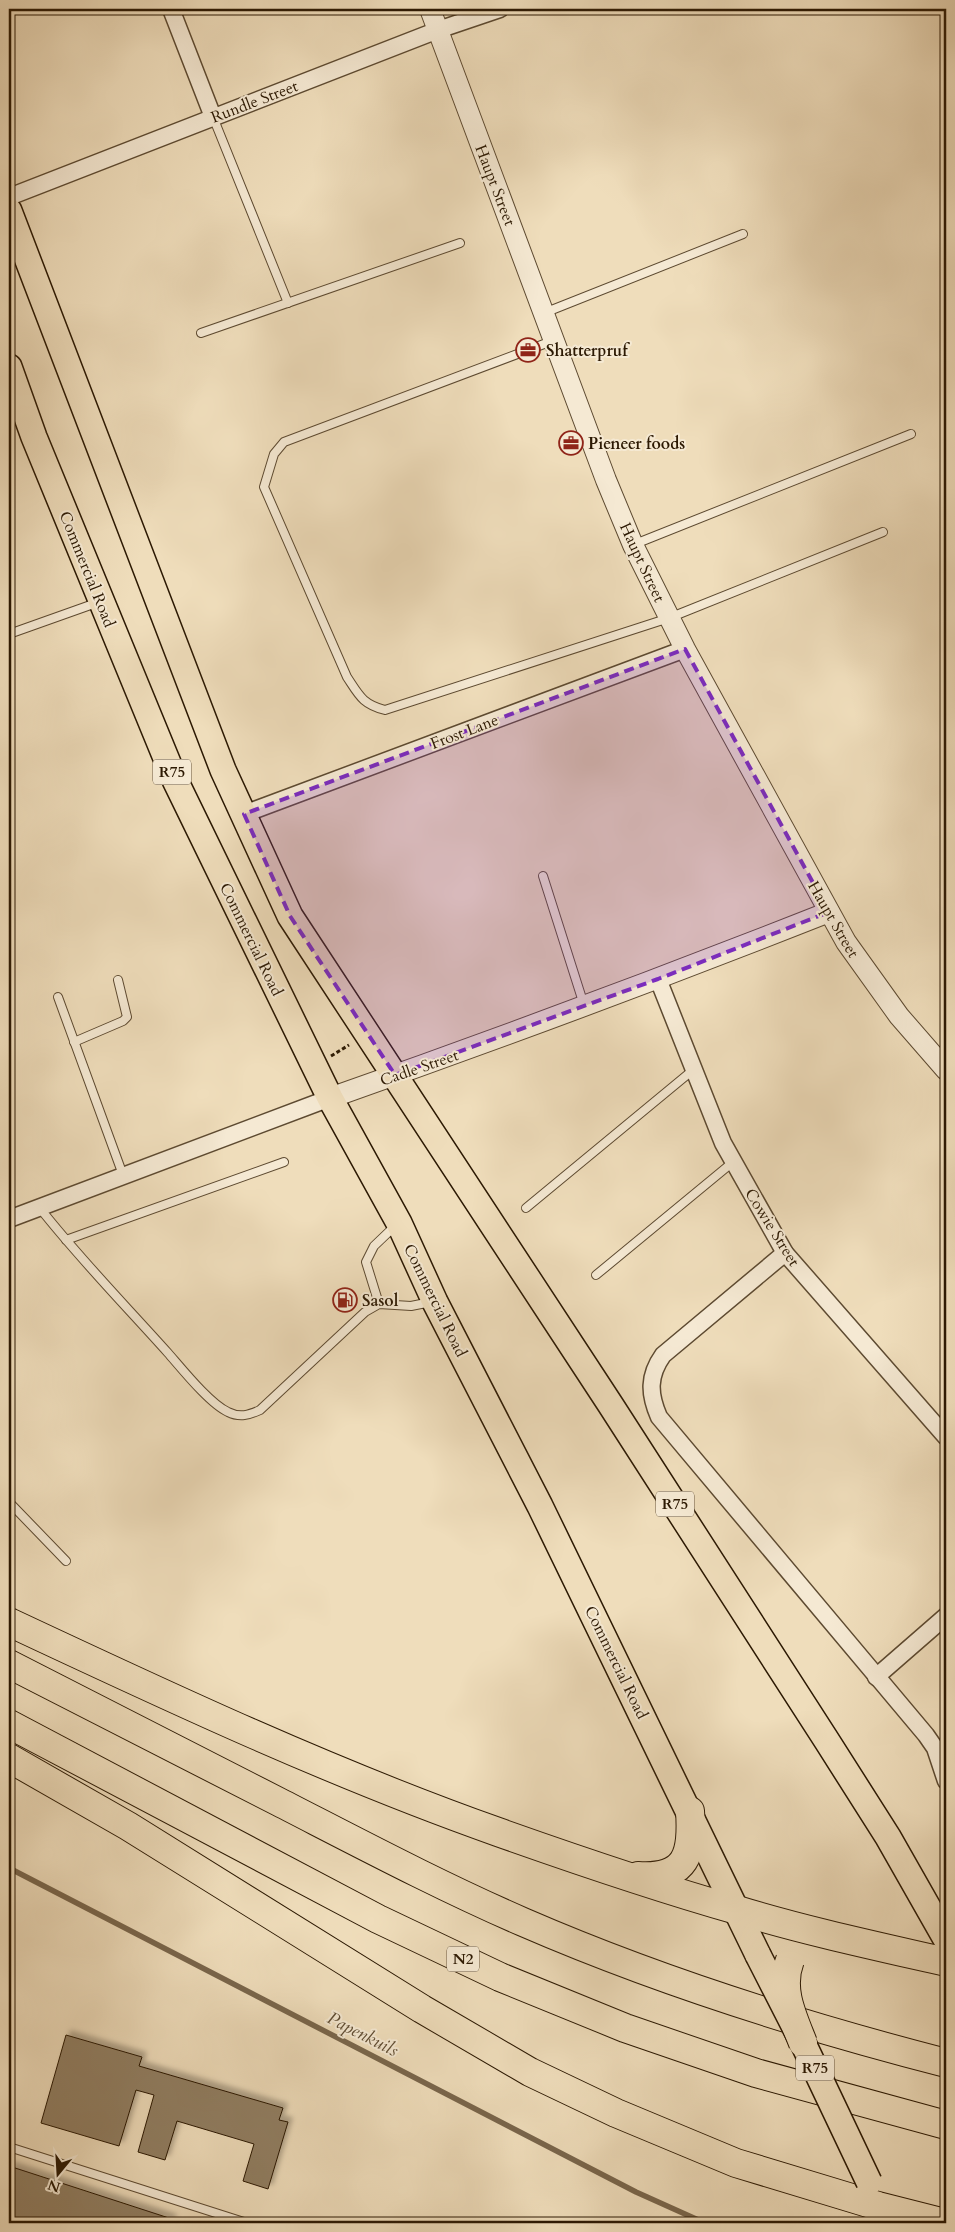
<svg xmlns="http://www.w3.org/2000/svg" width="955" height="2232" font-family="Cardo,serif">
<defs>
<filter id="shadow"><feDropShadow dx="4.5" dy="-4.5" stdDeviation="2.5" flood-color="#0004"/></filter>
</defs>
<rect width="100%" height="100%" fill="#efddbb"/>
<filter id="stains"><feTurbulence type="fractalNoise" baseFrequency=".004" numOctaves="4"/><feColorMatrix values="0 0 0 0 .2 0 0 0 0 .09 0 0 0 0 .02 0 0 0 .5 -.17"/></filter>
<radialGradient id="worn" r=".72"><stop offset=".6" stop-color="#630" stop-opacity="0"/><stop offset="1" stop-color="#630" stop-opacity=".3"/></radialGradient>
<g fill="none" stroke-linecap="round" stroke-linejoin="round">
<polyline stroke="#79664c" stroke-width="5.5" points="9,1868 636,2192 705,2223"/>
</g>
<g fill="#917f63" stroke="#2c1903" filter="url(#shadow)">
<polygon points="66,2035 142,2057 139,2066 283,2108 279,2120 288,2122 268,2189 243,2181 254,2144 177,2121 165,2160 138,2152 154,2095 136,2090 119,2146 41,2123"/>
<polygon points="9,2166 172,2219 171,2223 9,2223"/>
</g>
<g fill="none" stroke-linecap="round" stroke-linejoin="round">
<g stroke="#5d4a31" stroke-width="10">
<g id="service">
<polyline points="213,117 288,303"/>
<polyline points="544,313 743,234"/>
<polyline points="201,333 460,243"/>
<path d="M552,341l-268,101 -10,12 -10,33 83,190c12,18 15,27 38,33l284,-92 214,-86"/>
<polyline points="635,544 911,434"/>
<polyline points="9,634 99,602"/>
<polyline points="543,876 584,1005"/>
<polyline points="58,997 123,1175"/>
<polyline points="74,1042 123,1021 127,1017 118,980"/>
<path d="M39,1207c40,51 86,98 129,146 14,16 42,51 60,59 12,6 21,3 32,-2l105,-98 14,-8 32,2 20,-4"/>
<polyline points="526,1208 693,1070"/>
<polyline points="66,1240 284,1162"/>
<polyline points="596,1275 733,1162"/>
<polyline points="379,1304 366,1262 374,1246 396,1225"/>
<polyline points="9,1502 66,1561"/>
<polyline points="9,2147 247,2223"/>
</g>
</g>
<g stroke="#5d4a31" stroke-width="19">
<g id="minor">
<polyline points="171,9 213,117"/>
<polyline points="9,197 438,30 500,9"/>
<polyline points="244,814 685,649"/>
<polyline points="658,979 723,1143 785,1253 946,1437"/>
<polyline points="9,1219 330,1098"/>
<path d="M785,1253l-122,102c-15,21 -14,39 -4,62l267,318 9,13 11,33"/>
<polyline points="876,1677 946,1616"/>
</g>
</g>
<g stroke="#5d4a31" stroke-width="22">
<g id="tertiary">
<polyline points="430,9 606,480 633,545 685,649 846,942 899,1016 946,1070"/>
<path d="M330,1098c168,-59 334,-121 499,-186"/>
</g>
</g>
<g stroke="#2c1903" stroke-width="28">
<g id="primary">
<polyline points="9,211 223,770 290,916 610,1404 827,1741 888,1837 946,1939"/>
<polyline points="9,367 34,437 175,780 330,1098 399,1223 435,1302 540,1506 758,1955"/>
</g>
</g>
<g stroke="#2c1903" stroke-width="30">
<g id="motorway">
<path d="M9,1622c160,75 322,151 489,210 79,28 158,55 239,78 69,21 139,36 209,52"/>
<path d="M9,1664c90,46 180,92 270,138 80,41 161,84 244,120 136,59 279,104 423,141"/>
<polyline points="9,1724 378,1919 500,1977 625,2028 756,2073 946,2125"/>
<polyline points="9,1758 128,1826 422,2009 530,2072 616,2113 736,2163 878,2206 945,2223"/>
<path d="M638,1876c49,3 55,-22 52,-65"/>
</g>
</g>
<polyline stroke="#2c1903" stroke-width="3" stroke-dasharray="4 2.5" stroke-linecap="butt" points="331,1056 349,1045"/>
<use href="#service" stroke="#f5e9d3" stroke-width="8"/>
<use href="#minor" stroke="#f5e9d3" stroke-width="16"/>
<use href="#tertiary" stroke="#f5e9d3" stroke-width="20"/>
<use href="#primary" stroke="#efddbb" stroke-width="25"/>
<use href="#motorway" stroke="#efddbb" stroke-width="28"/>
<g stroke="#2c1903" stroke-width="28" stroke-linecap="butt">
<polyline id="primary-bridge" points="758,1955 803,2043 869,2182"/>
</g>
<g stroke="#2c1903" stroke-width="30" stroke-linecap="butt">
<path id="motorway-bridge" d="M790,1960c-11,29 2,55 13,83"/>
</g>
<use href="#primary-bridge" stroke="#efddbb" stroke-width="25"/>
<use href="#motorway-bridge" stroke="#efddbb" stroke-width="28"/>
</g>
<path fill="#7b2cbf" fill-opacity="0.2" stroke="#7b2cbf" stroke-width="4" stroke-dasharray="10 6" stroke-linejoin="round" d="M685,649l144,263 -171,67 -263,96 -105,-159 -46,-102z"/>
<defs>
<g id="office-ring" transform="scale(1.25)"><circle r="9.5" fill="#f5e9d3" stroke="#8f2418" stroke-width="1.5"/><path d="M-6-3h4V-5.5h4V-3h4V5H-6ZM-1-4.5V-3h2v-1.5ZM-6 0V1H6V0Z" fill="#8f2418"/></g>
<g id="fuel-ring" transform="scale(1.25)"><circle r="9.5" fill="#f5e9d3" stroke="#8f2418" stroke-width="1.5"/><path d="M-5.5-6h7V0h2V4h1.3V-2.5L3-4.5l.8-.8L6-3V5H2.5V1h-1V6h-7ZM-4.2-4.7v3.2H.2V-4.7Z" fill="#8f2418"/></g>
</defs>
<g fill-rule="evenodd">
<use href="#office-ring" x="528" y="350"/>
<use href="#office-ring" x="571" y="443"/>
<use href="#fuel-ring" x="345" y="1300"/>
</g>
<g text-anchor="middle" stroke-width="4" stroke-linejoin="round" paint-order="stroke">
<g fill="#f5e9d3" stroke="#685741" stroke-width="1">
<rect x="153" y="759.5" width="38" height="25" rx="4"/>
<rect x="656" y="1491.5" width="38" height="25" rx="4"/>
<rect x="447" y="1946.5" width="32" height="25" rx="4"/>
<rect x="796" y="2055.5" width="38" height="25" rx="4"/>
</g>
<g font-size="15" font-weight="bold" fill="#2c1903">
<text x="172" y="777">R75</text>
<text x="675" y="1509">R75</text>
<text x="463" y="1964">N2</text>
<text x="815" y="2073">R75</text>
</g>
<g font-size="16" fill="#2c1903" stroke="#f5e9d3">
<text transform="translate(254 101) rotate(-21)" y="6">Rundle Street</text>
<text transform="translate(496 185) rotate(69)" y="6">Haupt Street</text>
<text transform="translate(643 562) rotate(65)" y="6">Haupt Street</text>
<text transform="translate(88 569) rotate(68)" y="6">Commercial Road</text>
<text transform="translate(464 731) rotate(-21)" y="6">Frost Lane</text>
<text transform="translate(834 919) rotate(60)" y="6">Haupt Street</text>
<text transform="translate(252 939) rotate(64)" y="6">Commercial Road</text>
<text transform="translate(419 1067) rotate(-19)" y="6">Cadle Street</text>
<text transform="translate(773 1227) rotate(58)" y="6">Cowie Street</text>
<text transform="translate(436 1300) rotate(64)" y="6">Commercial Road</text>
<text transform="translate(617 1662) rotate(64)" y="6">Commercial Road</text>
</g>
<g font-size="16" font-weight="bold" fill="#2c1903" stroke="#f5e9d3" text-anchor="start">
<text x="546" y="356">Shatterpruf</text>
<text x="588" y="449">Pieneer foods</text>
<text x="362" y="1306">Sasol</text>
</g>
<g font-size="18" font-style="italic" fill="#604d33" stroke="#f5e9d3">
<text transform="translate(363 2034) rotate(27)" y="6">Papenkuils</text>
</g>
</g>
<rect width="955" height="2232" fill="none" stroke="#efddbb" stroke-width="30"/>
<rect x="10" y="10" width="935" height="2212" fill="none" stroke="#2c1903" stroke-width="2.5"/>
<rect x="15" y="15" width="925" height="2202" fill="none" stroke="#2c1903"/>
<g transform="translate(58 2174) rotate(198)" stroke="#f5e9d3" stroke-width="4" paint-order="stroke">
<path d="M0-4L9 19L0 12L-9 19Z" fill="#2c1903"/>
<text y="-8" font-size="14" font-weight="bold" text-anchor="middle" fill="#2c1903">N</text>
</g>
<rect width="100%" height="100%" filter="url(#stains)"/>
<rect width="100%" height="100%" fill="url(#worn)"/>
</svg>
